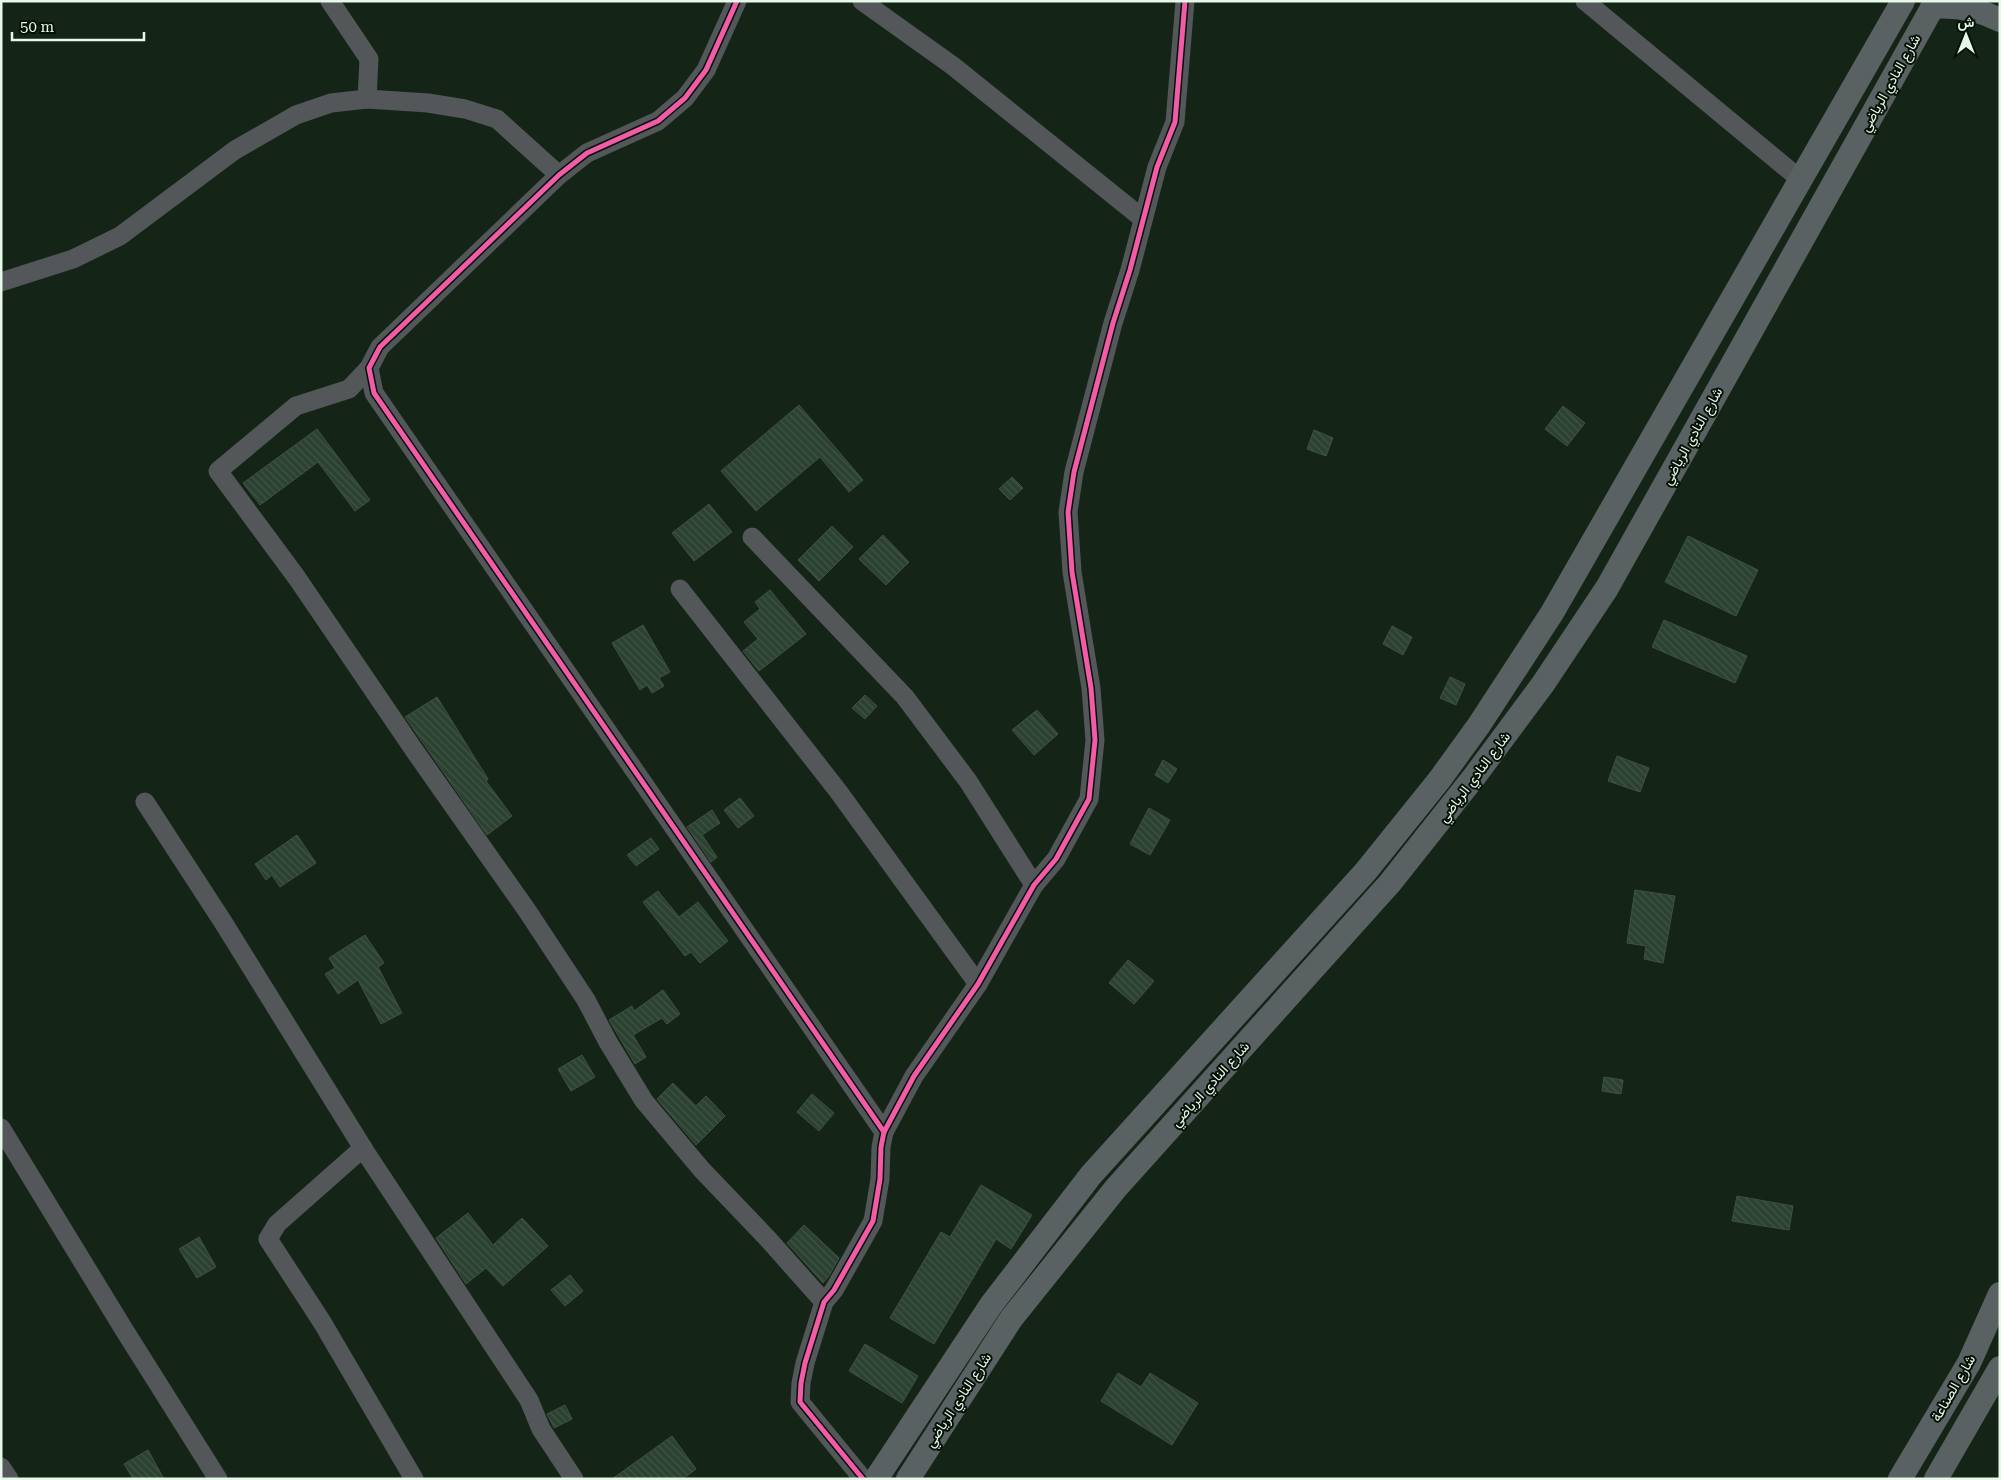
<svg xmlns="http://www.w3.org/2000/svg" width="2001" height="1480" font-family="'Roboto Serif',Vazirmatn,serif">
<defs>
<pattern id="building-back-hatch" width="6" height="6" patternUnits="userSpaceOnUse" patternTransform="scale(1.25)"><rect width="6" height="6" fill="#2b4131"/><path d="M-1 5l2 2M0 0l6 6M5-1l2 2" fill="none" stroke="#405445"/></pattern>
</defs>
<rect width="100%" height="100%" fill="#142518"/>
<g fill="url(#building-back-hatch)" stroke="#414f44">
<polygon points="799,405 863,480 849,492 820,457 756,511 721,471"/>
<polygon points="1563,406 1585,423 1567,446 1545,429"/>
<polygon points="317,429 370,500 355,511 318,462 260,505 243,483"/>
<polygon points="1314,430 1333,438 1326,456 1307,449"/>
<polygon points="1012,477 1023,488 1010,500 999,489"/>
<polygon points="709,504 732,532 694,561 672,533"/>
<polygon points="832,526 853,547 819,581 798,560"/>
<polygon points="883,535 909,562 886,585 859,559"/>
<polygon points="1688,536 1758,570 1736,616 1665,582"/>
<polygon points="770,590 806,634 759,671 743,651 758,639 744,622 760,609 755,602"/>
<polygon points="1664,620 1747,656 1735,683 1652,647"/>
<polygon points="643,625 670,672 659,678 664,686 652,693 647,685 640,690 612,643"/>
<polygon points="1392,626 1412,637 1403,655 1383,644"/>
<polygon points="1450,677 1465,684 1456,705 1440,698"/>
<polygon points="865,695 877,706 865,719 852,708"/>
<polygon points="437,697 488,779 486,781 512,816 487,835 405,717"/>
<polygon points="1037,710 1058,734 1034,755 1012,730"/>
<polygon points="1617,756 1649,768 1640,792 1608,781"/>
<polygon points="1163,760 1177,769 1168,783 1155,775"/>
<polygon points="740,798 754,816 738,828 724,810"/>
<polygon points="1149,808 1170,820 1150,855 1130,844"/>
<polygon points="712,810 720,823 702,835 717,857 711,862 687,827"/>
<polygon points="297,835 316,863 280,887 272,875 266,880 255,864"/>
<polygon points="651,838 659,849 636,866 627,855"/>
<polygon points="1635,890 1675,896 1663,963 1644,959 1646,946 1627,943"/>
<polygon points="658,891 679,917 698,902 728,941 700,963 691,952 685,956 643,902"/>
<polygon points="365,935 384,963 378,967 402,1013 381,1024 358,980 338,994 325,974 335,968 329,958"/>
<polygon points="1128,960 1154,981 1134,1004 1109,983"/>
<polygon points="663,990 680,1014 667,1024 662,1018 633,1035 646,1057 635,1064 609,1020 632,1006 634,1011"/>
<polygon points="582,1055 595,1077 571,1091 558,1069"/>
<polygon points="1604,1077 1623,1080 1621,1094 1602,1091"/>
<polygon points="673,1083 696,1106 706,1096 725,1116 696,1145 657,1099"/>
<polygon points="812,1094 834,1113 819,1131 797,1112"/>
<polygon points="981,1185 1032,1215 1011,1249 996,1239 934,1344 890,1318 941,1232 950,1237"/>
<polygon points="1737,1196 1793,1206 1789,1230 1732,1221"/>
<polygon points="468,1213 493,1245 522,1218 548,1246 503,1286 486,1268 466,1284 436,1238"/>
<polygon points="804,1225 839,1258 829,1276 823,1283 787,1243"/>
<polygon points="199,1237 216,1267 197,1278 179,1249"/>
<polygon points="570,1275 583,1291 565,1306 551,1290"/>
<polygon points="865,1344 918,1376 902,1403 849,1371"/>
<polygon points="1118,1373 1141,1387 1150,1373 1198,1403 1172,1445 1101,1401"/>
<polygon points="565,1405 572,1419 554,1428 547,1414"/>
<polygon points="672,1436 696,1469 683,1479 612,1479"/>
<polygon points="148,1450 164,1479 133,1479 124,1464"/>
</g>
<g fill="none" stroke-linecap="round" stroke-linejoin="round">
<g stroke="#535759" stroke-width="19">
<polyline points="330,1 369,59 367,99"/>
<polyline points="737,1 706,70 685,98 658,121 587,153 559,175 380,347 369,368 374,393 884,1132 881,1147 880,1179 873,1221 834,1290 824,1302 805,1363 801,1383 800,1402 863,1479"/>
<polyline points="862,1 953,66 1142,218"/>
<polyline points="1585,1 1801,180"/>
<polyline points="1,282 73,259 120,236 235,150 296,115 331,103 367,99 428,103 465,109 497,119 559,175"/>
<polyline points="369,368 349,389 296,406 218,471 297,578 414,750 528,912 586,1000 608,1042 644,1101 702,1170 768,1239 824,1302"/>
<polyline points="752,537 905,697 968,781 1034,885"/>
<polyline points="680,589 838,791 978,984"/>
<polyline points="145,802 223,922 366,1153 529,1400 541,1429 574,1479"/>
<polyline points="1,1128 123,1328 218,1479"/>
<polyline points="884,1132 914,1076 978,984 1034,885 1056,859 1089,799 1095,740 1091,688 1072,572 1068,512 1074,472 1113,323 1130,270 1157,167 1175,122 1185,1"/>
<polyline points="363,1148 277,1224 268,1239 322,1322 414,1479"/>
<polyline points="1,1467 9,1479"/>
</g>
<g stroke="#5a6163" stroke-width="24">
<path d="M1932,7c25,-2 46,2 68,13"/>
<polyline points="876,1479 991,1305 1091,1175 1366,871 1440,779 1479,725 1552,613 1903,1"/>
<polyline points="908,1479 1011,1319 1116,1188 1390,883 1474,777 1543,684 1607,588 1936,1"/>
<polyline points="1900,1479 1969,1363 2000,1294"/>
<polyline points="1936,1479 2000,1368"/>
</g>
<g stroke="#051107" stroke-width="8">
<g id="cycleway">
<polyline points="737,1 706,70 685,98 658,121 587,153 559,175 380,347 369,368 374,393 884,1132 881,1147 880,1179 873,1221 834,1290 824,1302 805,1363 801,1383 800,1402 863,1479"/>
<polyline points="884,1132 914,1076 978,984 1034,885 1056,859 1089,799 1095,740 1091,688 1072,572 1068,512 1074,472 1113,323 1130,270 1157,167 1175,122 1185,1"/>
</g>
</g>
<use href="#cycleway" stroke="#f35aa7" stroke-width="5"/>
</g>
<g text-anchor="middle" stroke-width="4" stroke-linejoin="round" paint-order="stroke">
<g font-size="14" fill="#e6f8e8" stroke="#051107">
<text transform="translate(1890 83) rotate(-61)" y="5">شارع النادي الرياضي</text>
<text transform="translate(1692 436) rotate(-61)" y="5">شارع النادي الرياضي</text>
<text transform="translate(1474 777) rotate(-53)" y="5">شارع النادي الرياضي</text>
<text transform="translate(1210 1084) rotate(-48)" y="5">شارع النادي الرياضي</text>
<text transform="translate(1953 1388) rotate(-60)" y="5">شارع الصناعة</text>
<text transform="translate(958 1400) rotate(-57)" y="5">شارع النادي الرياضي</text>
</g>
</g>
<rect width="2001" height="1480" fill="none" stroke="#e6f8e8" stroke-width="5"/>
<g transform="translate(1966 35)" stroke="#051107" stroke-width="4" paint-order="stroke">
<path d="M0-4L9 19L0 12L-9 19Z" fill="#e6f8e8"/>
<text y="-8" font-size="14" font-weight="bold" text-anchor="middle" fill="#e6f8e8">ش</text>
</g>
<path d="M12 32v8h132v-8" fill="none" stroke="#e6f8e8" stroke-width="2.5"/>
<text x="20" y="32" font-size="15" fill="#e6f8e8" stroke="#051107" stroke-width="4" paint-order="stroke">50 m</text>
</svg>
